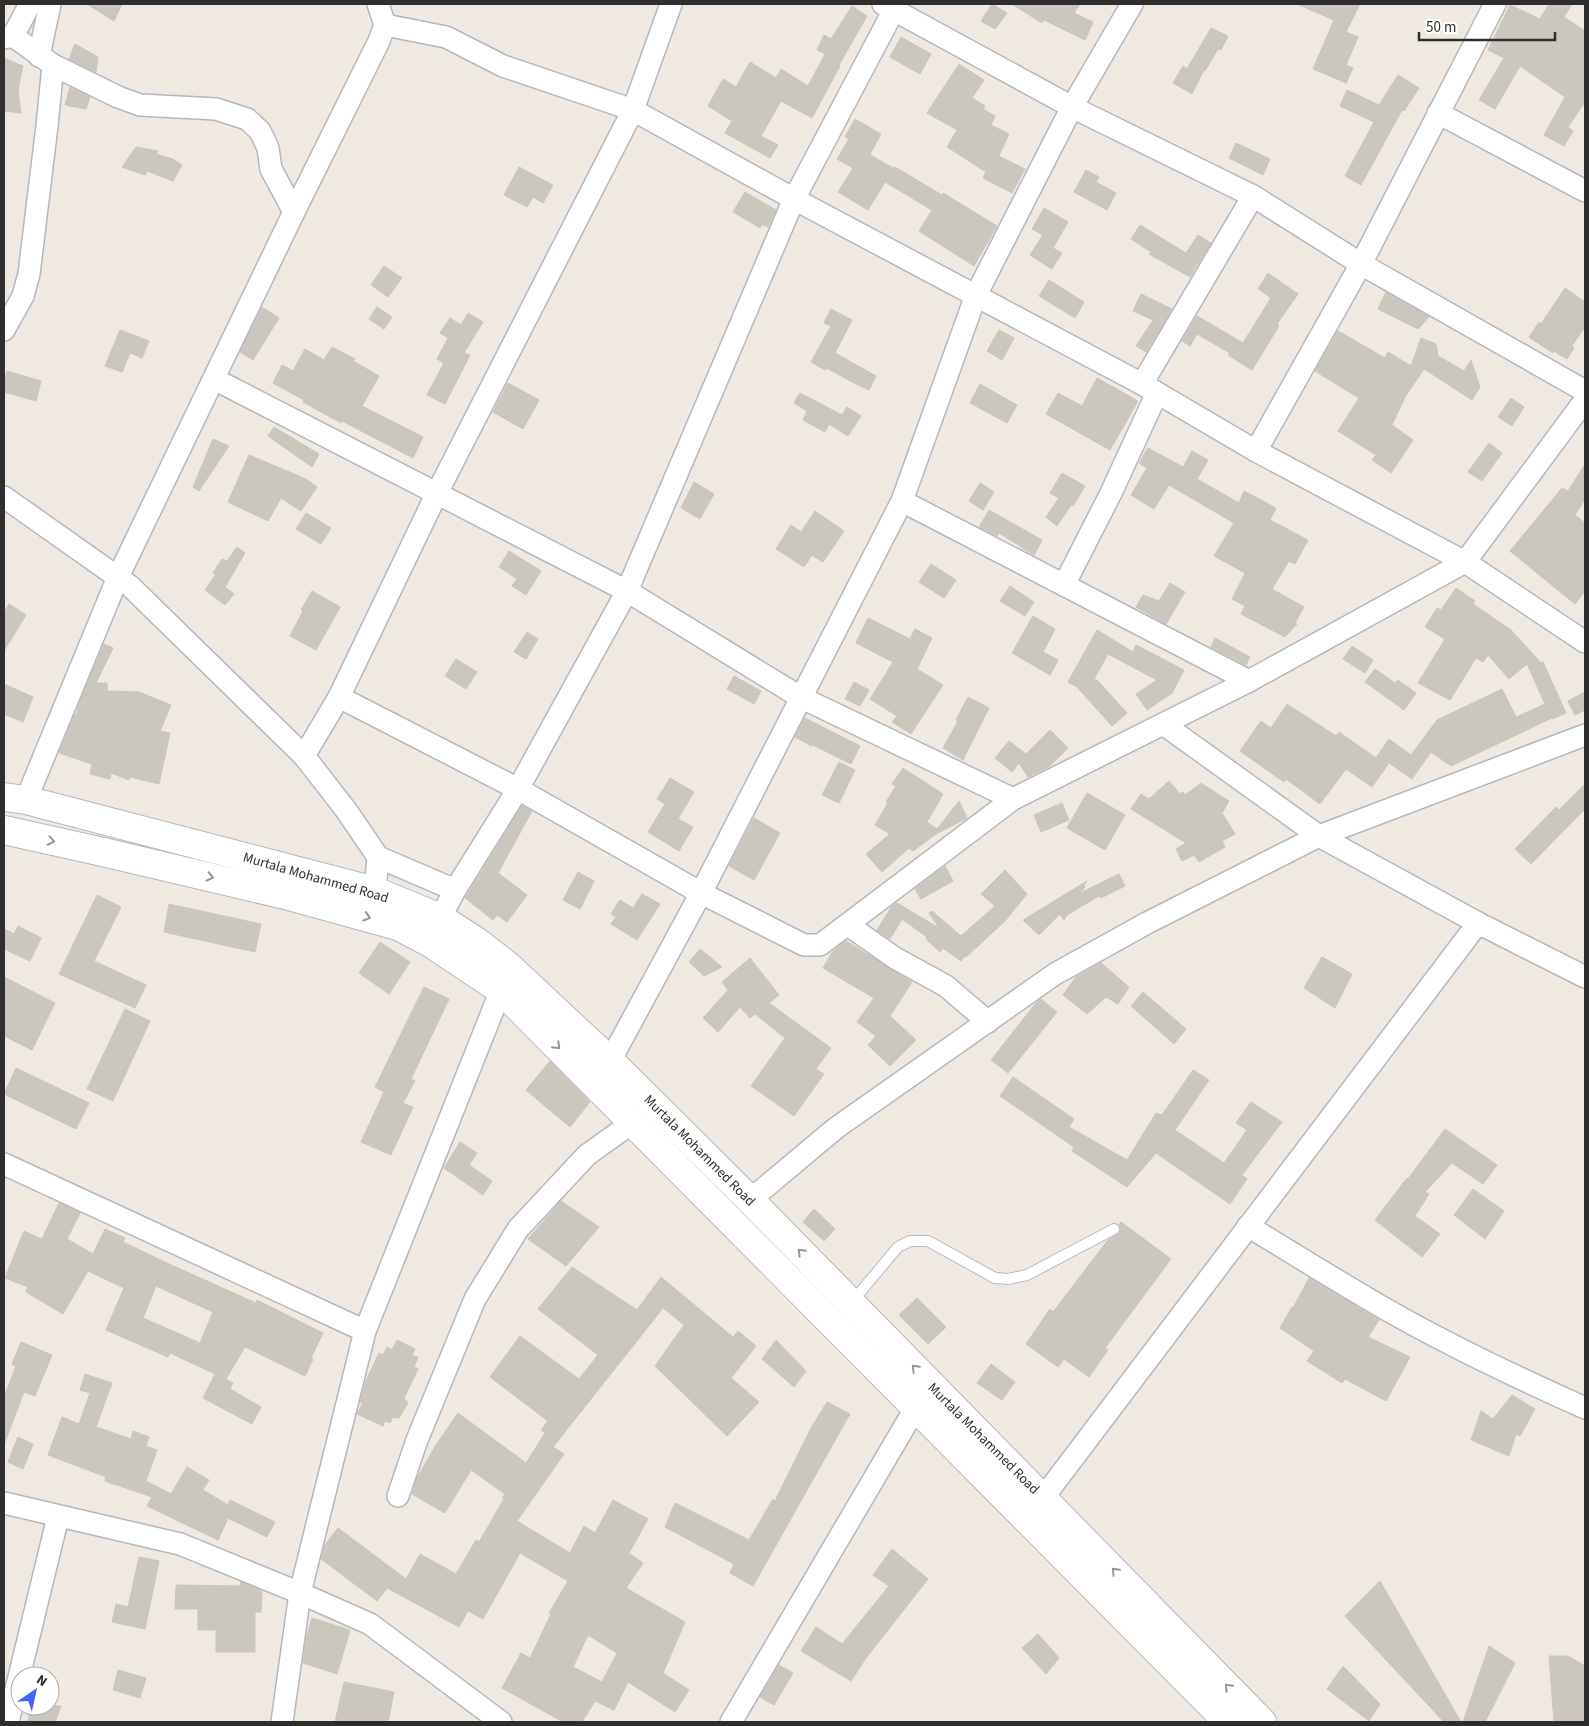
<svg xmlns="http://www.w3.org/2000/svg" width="1589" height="1726" font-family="'Source Sans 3',sans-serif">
<rect width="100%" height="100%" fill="#efe9e1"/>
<g fill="#cbc7bf" stroke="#cbc5ba" fill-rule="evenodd">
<polygon points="87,4 122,4 114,21"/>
<polygon points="992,4 1007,13 995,29 981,21"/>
<polygon points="1012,4 1080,4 1074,13 1093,22 1085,40 1044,20 1042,23"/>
<polygon points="1297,4 1360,4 1346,32 1358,37 1346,65 1353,68 1346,83 1313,69 1334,20"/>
<polygon points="1549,4 1572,4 1564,17 1585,31 1585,102 1568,127 1573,131 1564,146 1544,135 1565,97 1520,66 1495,109 1479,100 1504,58 1488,50 1510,5 1540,19"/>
<polygon points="852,6 867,16 839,65 840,66 812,118 781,101 761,136 778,145 770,158 725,133 732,121 708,106 723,79 736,87 750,62 776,78 781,69 808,86 825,54 817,50 824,35 831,39"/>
<polygon points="1211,28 1228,36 1221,50 1218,49 1205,71 1204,70 1192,94 1173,83 1183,66 1187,69"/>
<polygon points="901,37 931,54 920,74 890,57"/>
<polygon points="75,44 98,57 96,72 69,59"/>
<polygon points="4,58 23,66 18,90 21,113 4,111"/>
<polygon points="959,64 984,80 972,98 985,106 983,109 995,116 991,125 1009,134 999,156 1025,169 1012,193 983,178 986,172 947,147 957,130 927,113"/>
<polygon points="1398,75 1419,88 1404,111 1402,110 1361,185 1345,176 1374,122 1340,106 1347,90 1379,105"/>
<polygon points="70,87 90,97 86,109 65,105"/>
<polygon points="855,119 881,134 870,154 872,156 893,168 895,167 942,195 943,193 997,226 974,266 919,231 932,210 885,182 868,210 838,192 853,168 837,159 849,139 845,137"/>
<polygon points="1236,143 1270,159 1263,175 1229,158"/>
<polygon points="136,147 158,151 156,154 173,159 182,165 173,181 147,171 145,175 122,167"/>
<polygon points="519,167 553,185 543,203 533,197 527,207 504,195"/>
<polygon points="1086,170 1099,177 1096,182 1116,193 1107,210 1074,192"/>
<polygon points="745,192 776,210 768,227 762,224 760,228 733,212"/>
<polygon points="1044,208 1068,222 1053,248 1062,253 1052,269 1030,255 1043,235 1032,229"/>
<polygon points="1140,225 1186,253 1198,235 1211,243 1190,277 1149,254 1151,252 1131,239"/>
<polygon points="384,266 402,278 388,297 371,285"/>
<polygon points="1268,273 1298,294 1277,324 1279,326 1252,370 1228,355 1230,353 1197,334 1190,346 1182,341 1197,316 1243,343 1271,298 1258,289"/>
<polygon points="1049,280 1084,302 1075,318 1039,296"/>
<polygon points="1565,288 1585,302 1585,327 1572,346 1574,348 1567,359 1554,351 1553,353 1529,337 1539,322 1541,324"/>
<polygon points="1386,292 1429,317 1418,329 1378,309"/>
<polygon points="1141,294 1172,309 1146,352 1136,346 1153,320 1133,311"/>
<polygon points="262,307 279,318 253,360 240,352"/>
<polygon points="377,307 392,317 384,329 369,319"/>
<polygon points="831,309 852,320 835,353 876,376 869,390 850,381 827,368 825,370 811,362 831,326 824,323"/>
<polygon points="468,313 483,322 464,353 470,355 445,404 427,395 444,363 437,359 448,338 440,333 450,318 461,325"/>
<polygon points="120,330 149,341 142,358 130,353 122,372 105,366"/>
<polygon points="999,330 1014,338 1002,360 987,351"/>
<polygon points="1338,331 1385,358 1388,352 1411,366 1421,338 1436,344 1438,356 1464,371 1471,360 1480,387 1472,400 1424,369 1405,397 1392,425 1413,440 1391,473 1372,460 1376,455 1338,431 1359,398 1315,371"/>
<polygon points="332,347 355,359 353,361 379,376 362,406 423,437 413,458 342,421 341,423 303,402 304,400 273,383 282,365 293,371 305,349 324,360"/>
<polygon points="7,371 41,381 36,401 4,392 4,383"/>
<polygon points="1097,378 1138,401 1110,450 1046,414 1058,393 1082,406"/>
<polygon points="508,383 539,400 523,429 493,412"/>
<polygon points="980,384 1017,405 1007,423 970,403"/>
<polygon points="800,393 842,415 847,407 861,416 848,436 829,424 825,432 803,420 807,411 794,403"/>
<polygon points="1511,398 1524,407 1512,426 1498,417"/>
<polygon points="274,427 319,454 312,467 268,436"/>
<polygon points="213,439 229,446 199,491 193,487"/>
<polygon points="1489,443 1502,453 1482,481 1468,472"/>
<polygon points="1148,448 1183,467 1192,451 1208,460 1197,479 1239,503 1244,491 1276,508 1270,520 1308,540 1295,564 1289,561 1272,589 1304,607 1295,623 1297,624 1285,637 1241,614 1245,606 1232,599 1245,573 1214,556 1234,523 1169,485 1154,509 1131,495 1147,468 1139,463"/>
<polygon points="249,455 306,479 317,487 301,511 281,498 268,521 228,502"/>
<polygon points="1585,464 1585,499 1575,515 1585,523 1585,591 1575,604 1510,551 1562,488 1568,491"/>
<polygon points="1062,473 1085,486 1073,506 1071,505 1057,526 1046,517 1059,498 1050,493"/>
<polygon points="694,482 714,494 700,519 681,508"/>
<polygon points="980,483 994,492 983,510 969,501"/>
<polygon points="989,510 1042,540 1034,555 999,533 997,536 979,527"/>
<polygon points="815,511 844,531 823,562 812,555 804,567 776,549 791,525 801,532"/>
<polygon points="306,513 331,528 321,544 296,529"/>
<polygon points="237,547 245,553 225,587 234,594 225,605 205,590 216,574 213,573 222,559 227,561"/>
<polygon points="509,551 541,571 526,595 512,586 517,579 499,567"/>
<polygon points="931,564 956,580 944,598 919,582"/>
<polygon points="1170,583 1185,592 1166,624 1136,607 1143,595 1159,601"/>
<polygon points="1010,586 1034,602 1025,616 1000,601"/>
<polygon points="1456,588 1475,601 1473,604 1511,630 1541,663 1543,662 1566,713 1552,719 1552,718 1451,766 1431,752 1412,779 1389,763 1372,787 1346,769 1320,804 1286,779 1284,782 1240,751 1261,721 1271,728 1287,704 1336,736 1339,732 1376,758 1389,739 1411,755 1437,720 1502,689 1516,717 1545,704 1527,664 1509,679 1488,655 1483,662 1476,658 1450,700 1418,683 1445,639 1425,627 1437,608 1441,610"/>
<polygon points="312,591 340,607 316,650 290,636 303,611 301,610"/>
<polygon points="9,604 26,615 4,651 4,613"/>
<polygon points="1033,616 1055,629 1043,652 1058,660 1050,675 1012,653"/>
<polygon points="868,618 910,639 915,629 932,638 917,669 943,685 911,734 892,722 897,716 870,699 893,662 856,643"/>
<polygon points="1097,630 1133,652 1136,645 1184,670 1172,693 1147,710 1136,694 1157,680 1108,654 1094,679 1098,681 1127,713 1112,726 1077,687 1068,682"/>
<polygon points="527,632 538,639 526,659 514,652"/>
<polygon points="1215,638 1250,657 1246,665 1211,647"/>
<polygon points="104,644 113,648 96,683 107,683 107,691 139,692 171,705 160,731 170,733 159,784 130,777 129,780 111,773 110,779 90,774 92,764 59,753 75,714 77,714 77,708"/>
<polygon points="1352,646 1373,660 1365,673 1343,659"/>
<polygon points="456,659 477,672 466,689 445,676"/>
<polygon points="1375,669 1395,683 1398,680 1416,693 1404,710 1365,682"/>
<polygon points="734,676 761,691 754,704 727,689"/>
<polygon points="854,682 869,690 860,706 845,699"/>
<polygon points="4,684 33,697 23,722 4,714"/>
<polygon points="1585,692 1585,710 1575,715 1568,701"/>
<polygon points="968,697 989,708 963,760 943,748 958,721 956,720"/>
<polygon points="805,718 860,746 851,764 813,745 812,746 795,737"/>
<polygon points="1050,730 1068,748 1050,766 1028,777 1019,763 1012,772 995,758 1009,741 1026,754"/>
<polygon points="839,762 855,770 839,803 822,795"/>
<polygon points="903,768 943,794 927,822 937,829 959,801 967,818 936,834 913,851 909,848 882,872 866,854 890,834 875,825 888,803 886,802 896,786 892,784"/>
<polygon points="670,778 694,792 678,819 693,827 679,851 648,832 665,804 657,799"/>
<polygon points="1169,781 1180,794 1183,792 1185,795 1201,783 1229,801 1222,813 1235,834 1222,841 1225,847 1199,862 1194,855 1182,861 1176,849 1186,843 1131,809 1141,794 1149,799"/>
<polygon points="1585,784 1585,809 1531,864 1515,849 1556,807 1559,810"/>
<polygon points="1087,793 1125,815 1105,850 1067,828"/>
<polygon points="1062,803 1069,820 1041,832 1034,815"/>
<polygon points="522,806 532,811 498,873 527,895 507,922 497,915 493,920 465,898"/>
<polygon points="754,818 780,833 754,880 729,866"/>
<polygon points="945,866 953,881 921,899 915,889"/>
<polygon points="1005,870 1027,894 1005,921 966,957 965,956 961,961 943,948 940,952 926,939 927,937 902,919 890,939 877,930 892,906 897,903 939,928 929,913 932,911 961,936 995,906 981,894"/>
<polygon points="578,872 594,881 580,909 563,900"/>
<polygon points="1119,874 1125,886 1101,898 1099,896 1067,915 1064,920 1060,914 1039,935 1023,920 1087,881 1084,885 1085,887 1080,893"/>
<polygon points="642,894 660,904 637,940 611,924 616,917 611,914 620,900 633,908"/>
<polygon points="97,895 121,907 94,961 146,985 135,1008 59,974"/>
<polygon points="169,904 261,924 255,952 164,932"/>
<polygon points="18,926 41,938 30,961 4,949 4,929 14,934"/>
<polygon points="846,941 912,982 890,1016 916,1040 890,1066 868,1045 876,1036 857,1022 874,998 823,968 833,951"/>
<polygon points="380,942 410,962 389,994 359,973"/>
<polygon points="700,949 722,967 704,976 689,962"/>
<polygon points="1322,957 1352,974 1335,1008 1304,988"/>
<polygon points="750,958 779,995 769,1003 831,1048 816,1069 824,1074 794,1116 751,1086 785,1038 755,1014 750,1018 740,1007 718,1032 703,1018 728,990 722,982"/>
<polygon points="1101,963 1129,987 1118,1004 1106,997 1087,1014 1063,995 1076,977"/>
<polygon points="4,977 55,1003 32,1050 4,1036"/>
<polygon points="424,987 449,999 411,1079 415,1081 403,1103 413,1107 391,1155 361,1142 384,1092 375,1087"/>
<polygon points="1143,992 1186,1029 1174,1044 1131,1006"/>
<polygon points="1041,999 1057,1012 1008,1073 991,1060 1036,1003"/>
<polygon points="125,1009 150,1021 113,1101 87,1089"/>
<polygon points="550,1061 590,1102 570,1127 526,1090"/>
<polygon points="16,1068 89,1103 76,1129 4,1094"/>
<polygon points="1193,1070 1209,1080 1175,1130 1224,1163 1247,1130 1236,1123 1251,1102 1282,1122 1242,1175 1247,1179 1230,1204 1156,1153 1127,1187 1072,1151 1074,1147 1000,1096 1013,1077 1074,1119 1069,1127 1127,1160 1156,1113 1162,1115"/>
<polygon points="1445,1129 1497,1165 1483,1184 1452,1163 1425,1192 1429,1194 1415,1216 1440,1234 1422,1257 1375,1220 1407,1178 1408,1179"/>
<polygon points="460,1142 477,1153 469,1165 492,1181 483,1195 444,1168"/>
<polygon points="1473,1189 1504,1211 1485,1239 1454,1215"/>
<polygon points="561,1201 599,1227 566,1266 528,1239"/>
<path d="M59,1203l21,10 -13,26 26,15 12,-25 20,9 -2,4 44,21 89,40 1,-3 66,33 -12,25 2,1 -8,17 -60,-29 -19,32 -56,-26 -2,4 -62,-27 18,-42 -36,-17 -25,43 -37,-22 2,-5 -23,-9 19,-47 18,8zM156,1286l57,26 -13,31 -57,-25z"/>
<polygon points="814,1209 835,1229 824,1241 803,1222"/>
<polygon points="1121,1222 1171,1259 1105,1348 1108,1350 1089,1377 1064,1359 1058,1367 1026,1344 1050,1309 1053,1312 1108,1240 1120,1233 1121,1229 1119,1225"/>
<path d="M572,1267l65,43 24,-33 72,60 5,-6 18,15 -25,32 28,24 -32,34 -72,-70 29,-41 -21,-17 -110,139 11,7 -47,67 53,32 14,-27 11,7 18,-33 35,19 -19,34 14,10 -17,25 59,34 -22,51 26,17 -14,22 -47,-30 -14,28 -19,-9 -13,21h-19l-61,-34 19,-35 9,5 21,-44 -2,-1 19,-32 -48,-28 -37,66 -15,-8 -9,16 -72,-39 -10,13 -56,-42 3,-13 14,-18 68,51 14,-25 36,20 20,-34 3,2 25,-43 -2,-1 3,-4 -34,-24 -26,43 -33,-19 5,-16 19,-33 22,-32 68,50 19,-30 -4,-3 7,-9 -58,-44 30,-41 59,43 19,-24 -60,-46zM588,1635l29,18 -15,29 -29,-15z"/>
<polygon points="1309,1278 1379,1320 1368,1337 1410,1357 1386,1401 1345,1379 1342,1383 1307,1361 1314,1351 1280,1328 1292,1307 1293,1308"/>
<polygon points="917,1298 946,1327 928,1344 899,1315"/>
<polygon points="397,1340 415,1349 412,1356 418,1357 414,1367 418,1369 404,1398 408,1403 399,1418 393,1417 390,1423 385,1421 383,1426 357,1414 363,1403 360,1402 366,1381 379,1353 383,1355 387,1347 392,1350"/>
<polygon points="776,1340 806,1371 794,1387 762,1359"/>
<polygon points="21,1342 52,1355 35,1396 24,1392 5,1442 4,1442 4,1397 16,1366 12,1364"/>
<polygon points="991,1364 1015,1382 1002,1400 977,1383"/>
<polygon points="85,1374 112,1383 96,1427 131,1439 133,1431 149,1437 146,1446 157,1450 146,1481 171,1494 187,1467 209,1480 203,1490 228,1505 230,1500 275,1522 267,1537 228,1518 218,1540 147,1506 152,1497 105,1481 106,1477 48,1455 62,1417 79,1424 90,1393 80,1390"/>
<polygon points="215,1374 233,1383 230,1389 261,1407 252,1424 203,1398"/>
<polygon points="1512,1395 1535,1409 1520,1436 1516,1434 1509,1456 1471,1440 1481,1411 1493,1419"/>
<polygon points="827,1402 850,1414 753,1586 730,1573 734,1564 665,1527 675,1503 749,1540 773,1499 775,1501 811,1428"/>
<polygon points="18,1437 33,1444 23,1469 8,1462"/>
<polygon points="892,1549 928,1579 866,1658 851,1681 801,1651 816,1627 842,1644 889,1586 873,1575"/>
<polygon points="139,1557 159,1561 145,1629 112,1622 116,1604 128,1607"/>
<polygon points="1380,1581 1461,1722 1444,1722 1345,1616"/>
<polygon points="241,1582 262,1591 261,1612 255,1612 255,1652 216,1652 216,1630 198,1630 198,1609 175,1609 176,1585 240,1586"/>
<polygon points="312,1618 350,1630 337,1674 303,1663 307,1635"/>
<polygon points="1038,1634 1059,1658 1046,1674 1022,1648"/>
<polygon points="1489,1646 1515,1663 1485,1722 1463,1722"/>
<polygon points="1549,1656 1568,1656 1585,1666 1585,1722 1554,1722"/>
<polygon points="779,1665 793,1673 774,1705 760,1697"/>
<polygon points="1343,1666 1380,1704 1369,1721 1327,1689"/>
<polygon points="118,1670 146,1678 140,1698 113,1690"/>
<polygon points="344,1682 394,1692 388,1722 335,1722"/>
<polygon points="33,1706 61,1706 55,1722 27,1722"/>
</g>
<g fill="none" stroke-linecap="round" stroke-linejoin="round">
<g stroke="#b4b7c1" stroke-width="12">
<polyline id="service" points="852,1302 898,1247 910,1241 928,1241 995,1278 1008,1279 1027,1275 1114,1229"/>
</g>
<g stroke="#b4b7c1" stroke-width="24">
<g id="minor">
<polyline points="883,4 1072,107 1253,196 1361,264 1585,391"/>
<polyline points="385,25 446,37 503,66 633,110 794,199 1142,384 1256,451 1465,562 1585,642"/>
<polyline points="13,36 30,4"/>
<polyline points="4,38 13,36 53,65 118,97 140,105 216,109 247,119 260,131 268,148 271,169 294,212"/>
<polyline points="39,56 50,4"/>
<polyline points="1438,113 1585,191"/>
<polyline points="4,330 23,296 29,274 47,126 53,65"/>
<polyline points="214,379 627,591 800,697 1013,799"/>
<polyline points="1142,384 1253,196"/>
<polyline points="1256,451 1361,264 1495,4"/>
<polyline points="4,497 130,586 304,756 346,810 378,857 375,891"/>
<polyline points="902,501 1249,681"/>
<polyline points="1064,585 1111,493 1157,393"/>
<polyline points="339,697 518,789 701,893 804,945 820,945 1013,799 1249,681 1465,562 1585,400"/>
<polyline points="1163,724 1319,836 1478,923 1585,977"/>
<polyline points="304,756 339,697 437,493 633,110 671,4"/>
<polyline points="26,800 118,577 294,212 379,41 385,25 378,4"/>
<polyline points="378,857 455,890"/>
<polyline points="440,918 455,890 518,789 627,591 794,199 897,4"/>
<polyline points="848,925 895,958 946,986 988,1022"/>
<polyline points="610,1061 701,893 902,501 976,295 1072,107 1132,4"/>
<polyline points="4,1164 365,1331"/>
<polyline points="750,1200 836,1128 1055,974 1147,923 1319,836 1585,735"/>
<path d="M1248,1226c39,24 78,48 117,71 70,42 146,78 220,111"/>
<polyline points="398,1496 417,1440 475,1299 518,1229 587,1155 633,1122"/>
<polyline points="1043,1498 1478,923"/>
<polyline points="4,1503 180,1544 300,1593 370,1624 501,1722"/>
<polyline points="8,1722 58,1517"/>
<polyline points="282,1722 300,1593 365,1331 501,990"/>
<polyline points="731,1722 916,1407"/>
</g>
</g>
<g stroke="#b4b7c1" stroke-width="30">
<g id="secondary">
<polyline points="4,797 26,800 375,891 440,918 476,941 507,965 610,1061 750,1200 1262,1722"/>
<polyline points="4,830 103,852 289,896 398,926 432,944 501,990 1228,1722"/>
</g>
</g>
<use href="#service" stroke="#fff" stroke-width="10"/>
<use href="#minor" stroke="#fff" stroke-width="21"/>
<use href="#secondary" stroke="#fff" stroke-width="28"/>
</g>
<defs><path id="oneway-chevron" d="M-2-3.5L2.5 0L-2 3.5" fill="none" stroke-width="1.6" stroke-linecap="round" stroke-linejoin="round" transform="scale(1.25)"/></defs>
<g stroke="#969696">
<use href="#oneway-chevron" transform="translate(51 841) rotate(12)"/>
<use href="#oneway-chevron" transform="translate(210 877) rotate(13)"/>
<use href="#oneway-chevron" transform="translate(367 917) rotate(16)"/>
<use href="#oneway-chevron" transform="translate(557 1046) rotate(45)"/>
<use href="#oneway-chevron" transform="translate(801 1252) rotate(-134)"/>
<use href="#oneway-chevron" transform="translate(915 1368) rotate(-135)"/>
<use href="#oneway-chevron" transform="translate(1115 1571) rotate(-134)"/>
<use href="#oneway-chevron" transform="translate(1228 1687) rotate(-134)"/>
</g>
<g text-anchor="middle" stroke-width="5" stroke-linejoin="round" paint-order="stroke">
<g font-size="14" fill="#2e2e2e" stroke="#fff">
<text transform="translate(316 877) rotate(16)" y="5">Murtala Mohammed Road</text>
<text transform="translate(700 1150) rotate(45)" y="5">Murtala Mohammed Road</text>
<text transform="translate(984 1438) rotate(45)" y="5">Murtala Mohammed Road</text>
</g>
</g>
<rect width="1589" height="1726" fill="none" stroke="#2e2e2e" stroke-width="10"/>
<g transform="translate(35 1691) rotate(34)"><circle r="24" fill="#ffffff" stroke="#ababab"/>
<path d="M0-4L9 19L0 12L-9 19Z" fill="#4264fb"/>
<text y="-8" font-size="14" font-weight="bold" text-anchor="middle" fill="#2e2e2e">N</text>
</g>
<path d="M1419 32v8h136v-8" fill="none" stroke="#2e2e2e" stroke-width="2.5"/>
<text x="1426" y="32" font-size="15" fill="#2e2e2e" stroke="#ffffff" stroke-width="4" paint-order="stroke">50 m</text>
</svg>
